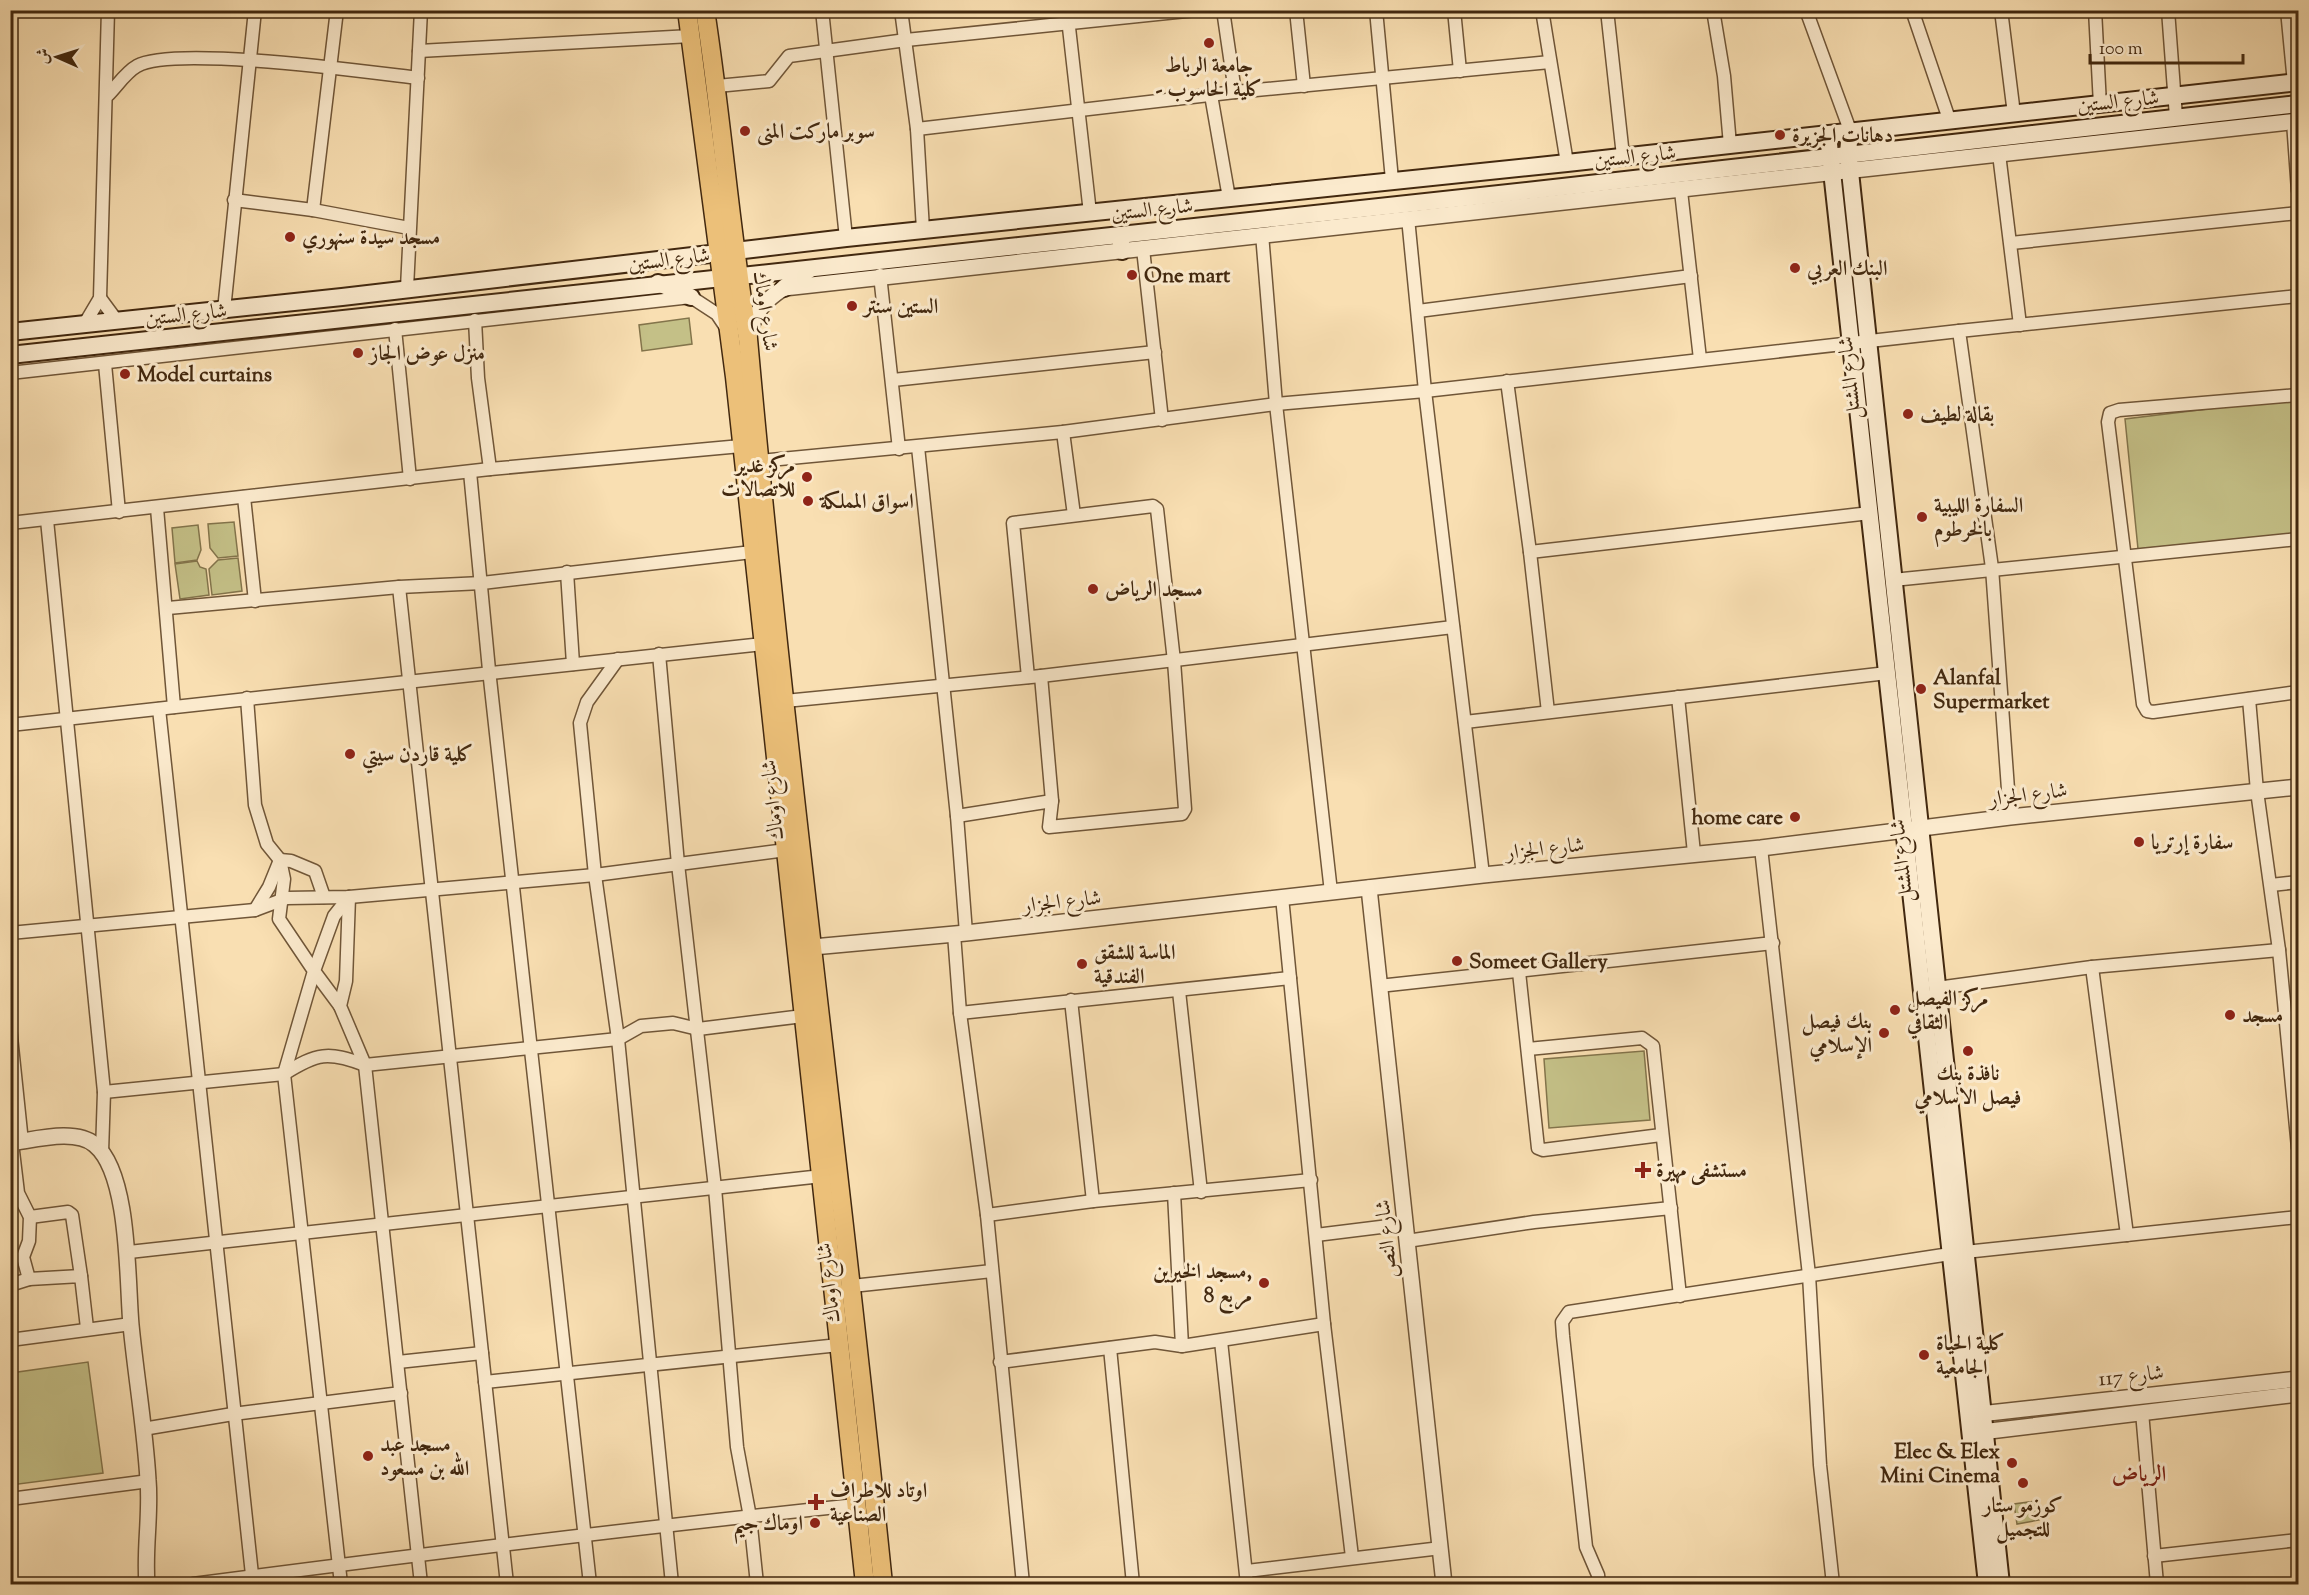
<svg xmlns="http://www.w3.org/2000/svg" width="2309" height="1595" font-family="'Sorts Mill Goudy',Amiri,serif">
<rect width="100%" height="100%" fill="#f9dfb2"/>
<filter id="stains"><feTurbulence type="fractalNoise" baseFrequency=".00333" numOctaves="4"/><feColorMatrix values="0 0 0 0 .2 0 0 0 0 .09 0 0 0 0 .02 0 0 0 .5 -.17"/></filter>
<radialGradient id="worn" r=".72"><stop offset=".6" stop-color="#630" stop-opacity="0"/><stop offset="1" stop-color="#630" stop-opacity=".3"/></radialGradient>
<g fill="#c4c087" stroke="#83744b" stroke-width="1.5">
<polygon points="689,318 692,344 642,351 639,325"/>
<polygon points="2298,398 2298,533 2138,549 2125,419"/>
<polygon points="234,522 238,556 218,558 210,548 208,524"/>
<polygon points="198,525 201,550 197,560 175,563 172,528"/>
<polygon points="238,558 242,591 212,595 209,569 218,560"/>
<polygon points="197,561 200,567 206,569 209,595 180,599 175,564"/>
<polygon points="1644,1051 1650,1120 1549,1128 1544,1059"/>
<polygon points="88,1362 103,1473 11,1485 11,1373"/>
<polygon points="2036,1501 2039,1520 2017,1524 2014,1504"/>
</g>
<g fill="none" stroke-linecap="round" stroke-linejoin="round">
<g stroke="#705638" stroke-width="15">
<g id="minor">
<polyline points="822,10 846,238"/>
<polyline points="901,10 917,129 923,230"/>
<polyline points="1067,10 1090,213"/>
<polyline points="1223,10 1235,92"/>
<polyline points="1296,10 1304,86"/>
<polyline points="1376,10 1392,180"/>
<polyline points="1454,10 1460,71"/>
<polyline points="1542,10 1567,163"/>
<polyline points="1607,10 1623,156"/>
<polyline points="1713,10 1724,76 1730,145"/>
<polyline points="1806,10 1851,133"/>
<polyline points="1912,10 1950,122"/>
<polyline points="2001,10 2014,114"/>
<polyline points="2095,10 2100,105"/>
<polyline points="2168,10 2176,117"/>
<polyline points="2287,10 2294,83"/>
<polyline points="419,51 691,36"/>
<polyline points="717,86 769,81 789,56 906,40 1196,10"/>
<path d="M108,95c9,-9 18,-23 29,-29 36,-21 230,6 281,12"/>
<polyline points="1211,95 1229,198"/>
<polyline points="2293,122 2298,191"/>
<polyline points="917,129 1235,92 1550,62"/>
<polyline points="1999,154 2020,325"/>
<polyline points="1681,191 1700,359"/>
<polyline points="234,200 313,210 409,228"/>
<polyline points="313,210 337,10"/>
<polyline points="1408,218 1425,391 1483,875"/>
<polyline points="1262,234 1276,404 1331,892"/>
<polyline points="2011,243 2298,213"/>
<polyline points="1143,249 1162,420"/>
<polyline points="880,275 899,449"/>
<polyline points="407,288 421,10"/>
<polyline points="100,298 117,321"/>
<polyline points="224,310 255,10"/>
<polyline points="1418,311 1691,276"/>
<polyline points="475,320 478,378 490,469"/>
<polyline points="84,325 100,298 108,10"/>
<polyline points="395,329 410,479"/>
<polyline points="105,364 119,512"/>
<polyline points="10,373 691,297 717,314 727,329"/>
<polyline points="893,380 1155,352"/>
<polyline points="1507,381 1530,552 1548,712"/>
<polyline points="2298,395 2119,410 2110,413 2108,422 2143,704 2147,711 2153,712 2298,692"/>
<polyline points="1063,432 1074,515"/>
<polyline points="918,447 957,816 966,933"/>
<polyline points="759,461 1063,432 1276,404 1425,391 1959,331"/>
<polyline points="470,472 489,670 590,1584"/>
<polyline points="244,497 255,601"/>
<polyline points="157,508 174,707"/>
<polyline points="47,520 104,1092 102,1152"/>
<polyline points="10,523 490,469 741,446"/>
<polyline points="1530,552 1870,513"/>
<polyline points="567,572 573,664"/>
<polyline points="1893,580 2298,539"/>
<polyline points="399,587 507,1584"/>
<polyline points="168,608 399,587 482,583 752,552"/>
<polyline points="659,654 678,864 715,1188 737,1447 750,1517 757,1584"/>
<polyline points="618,659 587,702 580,723 595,875 618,1039 672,1584"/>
<polyline points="1041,676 1052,801"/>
<polyline points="1678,697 1694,853"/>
<polyline points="247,698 255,805 267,844 280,860 284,879 279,919 314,971 284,1074 341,1584"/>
<polyline points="2249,699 2257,791 2279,950 2298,1148"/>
<polyline points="785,701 1041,676 1453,627"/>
<polyline points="159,709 253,1584"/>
<polyline points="1465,722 1887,673"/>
<path d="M10,725c251,-27 502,-56 753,-81"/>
<polyline points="957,816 1052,801 1049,827 1182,814 1185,809 1174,661 1157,509 1153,506 1013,523 1028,677"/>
<polyline points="2010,817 1992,568 1959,331 2298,296"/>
<polyline points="1761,848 1809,1275 1820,1465 1833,1584"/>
<polyline points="2271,885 2298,882"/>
<polyline points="349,897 346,981 340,1006 365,1065 421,1584"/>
<polyline points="1282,897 1324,1324 1352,1557"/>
<polyline points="255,910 269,887 280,860 291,861 315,871 324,897"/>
<polyline points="10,933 255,910 287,898 349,897 595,875 786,850"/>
<polyline points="954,934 960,1013 987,1215 1023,1584"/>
<polyline points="2092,967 2127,1235"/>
<polyline points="1519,972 1538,1148 1543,1150 1661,1135"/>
<polyline points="1379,986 1773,943"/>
<polyline points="1937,988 2092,967 2279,950"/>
<polyline points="1179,991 1201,1192"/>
<polyline points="1071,1000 1093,1201"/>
<polyline points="340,1006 314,971 334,916 349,897"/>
<polyline points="960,1013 1290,978"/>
<polyline points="10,1027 22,1142"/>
<polyline points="1528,1049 1642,1038 1653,1046 1680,1296"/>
<path d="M104,1092l180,-18c33,-21 44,-23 81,-9l253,-26 23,-13 32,-3 25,6 105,-13"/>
<polyline points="12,1143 18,1193 30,1217 29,1241 23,1257 29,1279 81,1276 87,1328"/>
<polyline points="1174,1193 1182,1346"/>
<polyline points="987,1215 1093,1201 1311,1180"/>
<polyline points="30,1217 68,1212 72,1215 81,1276"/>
<polyline points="1316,1235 1405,1224"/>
<polyline points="1407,1241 1534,1222 1671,1208"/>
<polyline points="129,1252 822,1176"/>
<polyline points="1965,1252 2298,1217"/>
<polyline points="10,1285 29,1279"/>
<polyline points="852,1286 992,1271"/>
<polyline points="10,1340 131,1324"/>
<polyline points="1221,1341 1247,1584"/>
<polyline points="1110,1348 1133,1584"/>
<polyline points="398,1362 482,1353"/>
<polyline points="1000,1362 1155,1342 1182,1346 1324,1324"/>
<polyline points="485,1382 839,1345"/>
<polyline points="2142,1412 2157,1584"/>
<polyline points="143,1429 233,1414 401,1393"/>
<polyline points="10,1499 149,1481"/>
<polyline points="2154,1556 2298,1540"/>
<polyline points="1247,1571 1441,1548"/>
<path d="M193,1584c221,-29 442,-56 663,-79"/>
<polyline points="1599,1584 1598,1575 1586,1547 1563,1336 1562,1322 1569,1312 1950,1254"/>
</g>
</g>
<g stroke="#705638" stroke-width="18">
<g id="tertiary">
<path d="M749,336c4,-23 16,-36 35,-48l1514,-167"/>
<polyline points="1369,888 1444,1584"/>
<polyline points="802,948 966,933 1483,875 1761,848 2010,817 2298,787"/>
<path d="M10,1143c24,-3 66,-15 85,2 35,29 32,137 36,180 5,52 14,103 17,155 3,34 -4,70 -1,104"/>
<polyline points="1971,1415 2298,1379"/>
<polyline points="1973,1433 2298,1394"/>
</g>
</g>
<g stroke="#42280f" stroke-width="20">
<g id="secondary">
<polyline points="1849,142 1848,153 2001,1584"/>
<polyline points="1829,144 1987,1584"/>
<polyline points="1120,235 1122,251"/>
<polyline points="658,283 691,297"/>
<polyline points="784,288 810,269"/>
<polyline points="10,332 342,297 846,238 1567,163 2298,82"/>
<polyline points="10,355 1536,190 2298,104"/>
</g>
</g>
<g stroke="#42280f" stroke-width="21">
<g id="primary">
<polyline points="687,10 735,377 865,1584"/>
<path d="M705,10c17,110 25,220 43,329 37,416 93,830 135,1245"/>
</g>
</g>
<use href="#minor" stroke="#fbeacd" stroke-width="12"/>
<use href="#tertiary" stroke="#fbeacd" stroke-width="15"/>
<use href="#secondary" stroke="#fbeacd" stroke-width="16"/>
<use href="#primary" stroke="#ecc079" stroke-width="18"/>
</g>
<g fill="#8f2418" stroke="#fbeacd" stroke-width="2">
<circle cx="1209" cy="43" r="6"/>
<circle cx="745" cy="131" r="6"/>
<circle cx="1780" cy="135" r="6"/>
<circle cx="290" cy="237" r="6"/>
<circle cx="1795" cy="268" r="6"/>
<circle cx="1132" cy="275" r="6"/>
<circle cx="852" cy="306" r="6"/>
<circle cx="358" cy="353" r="6"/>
<circle cx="125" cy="374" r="6"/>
<circle cx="1908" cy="414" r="6"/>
<circle cx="807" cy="477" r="6"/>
<circle cx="808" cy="501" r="6"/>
<circle cx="1922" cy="517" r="6"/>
<circle cx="1093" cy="589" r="6"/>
<circle cx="1921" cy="689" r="6"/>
<circle cx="350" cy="754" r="6"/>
<circle cx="1795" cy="817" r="6"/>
<circle cx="2139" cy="842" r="6"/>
<circle cx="1457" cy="961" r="6"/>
<circle cx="1082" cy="964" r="6"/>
<circle cx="1895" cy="1010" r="6"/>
<circle cx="2230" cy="1015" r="6"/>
<circle cx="1884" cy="1033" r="6"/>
<circle cx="1968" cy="1051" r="6"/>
<path d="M1640 1161h6v6h6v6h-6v6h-6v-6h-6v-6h6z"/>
<circle cx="1264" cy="1283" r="6"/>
<circle cx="1924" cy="1355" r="6"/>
<circle cx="368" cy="1456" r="6"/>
<circle cx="2012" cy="1463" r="6"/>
<circle cx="2023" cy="1483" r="6"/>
<path d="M813 1493h6v6h6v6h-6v6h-6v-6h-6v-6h6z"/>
<circle cx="815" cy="1523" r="6"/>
</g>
<g text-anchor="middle" stroke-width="6" stroke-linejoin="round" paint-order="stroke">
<g font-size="21" font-weight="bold" fill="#42280f" stroke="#fbeacd" text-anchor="start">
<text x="1209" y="72" text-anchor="middle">جامعة الرباط<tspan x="1209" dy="24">- كلية الحاسوب</tspan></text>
<text x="757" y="138">سوبر ماركت المنى</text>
<text x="1792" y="142">دهانات الجزيرة</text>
<text x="302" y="244">مسجد سيدة سنهوري</text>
<text x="1807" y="275">البنك العربي</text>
<text x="1144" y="282">One mart</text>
<text x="864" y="313">الستين سنتر</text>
<text x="370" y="360">منزل عوض الجاز</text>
<text x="137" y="381">Model curtains</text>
<text x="1920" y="421">بقالة لطيف</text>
<text x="795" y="472" text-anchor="end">مركز غدير<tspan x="795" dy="24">للاتصالات</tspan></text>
<text x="820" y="508">اسواق المملكة</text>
<text x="1934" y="512">السفارة الليبية<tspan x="1934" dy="24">بالخرطوم</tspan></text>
<text x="1105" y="596">مسجد الرياض</text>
<text x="1933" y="684">Alanfal<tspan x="1933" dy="24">Supermarket</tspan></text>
<text x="362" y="761">كلية قاردن سيتي</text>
<text x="1783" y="824" text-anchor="end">home care</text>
<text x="2151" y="849">سفارة إرتريا</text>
<text x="1094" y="959">الماسة للشقق<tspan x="1094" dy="24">الفندقية</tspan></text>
<text x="1469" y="968">Someet Gallery</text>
<text x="1907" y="1005">مركز الفيصل<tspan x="1907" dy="24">الثقافي</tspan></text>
<text x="2242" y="1022">مسجد</text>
<text x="1872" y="1028" text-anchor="end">بنك فيصل<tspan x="1872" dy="24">الإسلامي</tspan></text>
<text x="1968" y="1080" text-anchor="middle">نافذة بنك<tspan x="1968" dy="24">فيصل الاسلامي</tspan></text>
<text x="1656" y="1177">مستشفى مهيرة</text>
<text x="1252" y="1278" text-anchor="end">مسجد الخيرين,<tspan x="1252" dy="24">مربع 8</tspan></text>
<text x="1936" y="1350">كلية الحياة<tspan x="1936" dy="24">الجامعية</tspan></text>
<text x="380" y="1451">مسجد عبد<tspan x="380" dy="24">الله بن مسعود</tspan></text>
<text x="2000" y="1458" text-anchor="end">Elec &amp; Elex<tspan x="2000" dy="24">Mini Cinema</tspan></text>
<text x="830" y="1497">اوتاد للاطراف<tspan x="830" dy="24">الصناعية</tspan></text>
<text x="2023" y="1512" text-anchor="middle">كوزمو ستار<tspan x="2023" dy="24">للتجميل</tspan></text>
<text x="803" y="1530" text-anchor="end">اوماك جيم</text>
</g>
<g font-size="21" fill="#42280f" stroke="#fbeacd">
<text transform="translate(2118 101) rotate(-6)" y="7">شارع الستين</text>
<text transform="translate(1635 156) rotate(-6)" y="7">شارع الستين</text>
<text transform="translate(1152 209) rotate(-6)" y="7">شارع الستين</text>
<text transform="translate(669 259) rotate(-7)" y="7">شارع الستين</text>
<text transform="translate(766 311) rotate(82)" y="7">شارع اوماك</text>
<text transform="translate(186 314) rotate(-6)" y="7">شارع الستين</text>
<text transform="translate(1849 378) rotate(-96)" y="7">شارع المشتل</text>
<text transform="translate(2028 794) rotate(-7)" y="7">شارع الجزار</text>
<text transform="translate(772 800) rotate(-96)" y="7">شارع اوماك</text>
<text transform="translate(1545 848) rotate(-6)" y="7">شارع الجزار</text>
<text transform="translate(1901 861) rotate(-96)" y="7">شارع المشتل</text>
<text transform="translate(1062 901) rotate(-6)" y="7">شارع الجزار</text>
<text transform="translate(1386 1239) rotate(-96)" y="7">شارع النص</text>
<text transform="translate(828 1283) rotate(-97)" y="7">شارع اوماك</text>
<text transform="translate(2131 1375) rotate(-6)" y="7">شارع 117</text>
</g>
<g font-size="22" font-weight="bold" fill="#7a1f14" stroke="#fbeacd">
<text x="2139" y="1481">الرياض</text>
</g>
</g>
<rect width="2309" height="1595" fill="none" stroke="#f9dfb2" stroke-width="36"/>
<rect x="12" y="12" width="2285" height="1571" fill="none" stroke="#42280f" stroke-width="3"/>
<rect x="18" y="18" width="2273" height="1559" fill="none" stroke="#42280f" stroke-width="1.5"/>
<g transform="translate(57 57) rotate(273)" stroke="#fbeacd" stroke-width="4.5" paint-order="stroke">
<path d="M0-4.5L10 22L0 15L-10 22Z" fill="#42280f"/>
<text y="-9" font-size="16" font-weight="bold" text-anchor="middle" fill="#42280f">ش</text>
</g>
<path d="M2090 54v9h153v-9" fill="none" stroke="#42280f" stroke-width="3"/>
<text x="2099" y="54" font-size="18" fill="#42280f" stroke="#fbeacd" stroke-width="4.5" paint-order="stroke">100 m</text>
<rect width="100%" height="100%" filter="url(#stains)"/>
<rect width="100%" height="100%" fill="url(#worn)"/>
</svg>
